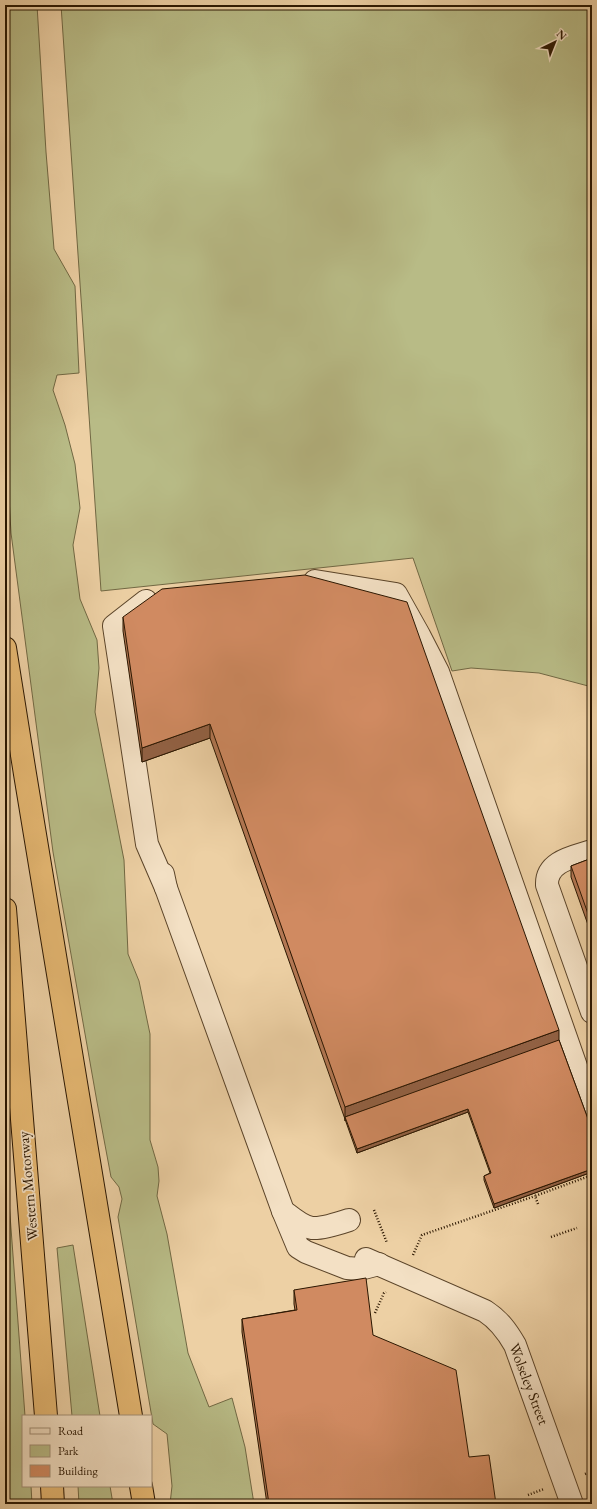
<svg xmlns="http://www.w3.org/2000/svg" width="597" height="1509" font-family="'EB Garamond',serif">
<rect width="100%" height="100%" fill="#edd0a4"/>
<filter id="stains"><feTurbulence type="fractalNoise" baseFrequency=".005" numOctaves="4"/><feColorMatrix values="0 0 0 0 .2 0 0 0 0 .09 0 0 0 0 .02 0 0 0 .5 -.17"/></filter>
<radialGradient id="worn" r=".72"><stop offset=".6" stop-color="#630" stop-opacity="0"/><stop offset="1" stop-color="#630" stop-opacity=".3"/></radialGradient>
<g fill="#b8bb86" stroke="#716843">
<polygon points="5,5 37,5 46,152 54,249 75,286 79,373 57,375 53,390 65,425 75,464 80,508 73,545 80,599 97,640 99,668 95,712 124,860 128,954 139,981 150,1034 150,1140 158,1167 159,1181 157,1196 167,1234 188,1353 209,1407 232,1398 245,1447 254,1504 170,1504 172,1486 167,1434 153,1424 118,1217 122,1199 119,1187 111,1177 97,1102 53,852 11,533 5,426"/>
<polygon points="61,5 592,5 592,687 539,673 471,668 452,671 413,558 101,591"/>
<polygon points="5,1148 25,1416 23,1416 23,1486 31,1486 32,1504 5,1504"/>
<polygon points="73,1245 100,1416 72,1416 57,1248"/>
<polygon points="78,1486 110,1486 113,1504 79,1504"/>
</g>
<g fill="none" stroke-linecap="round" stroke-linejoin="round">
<g stroke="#5b4429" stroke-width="24">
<g id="minor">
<polyline points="315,581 396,594 419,635 438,672 592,1112"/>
<polyline points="146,601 114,626 147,844 166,888"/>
<path d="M592,851c-18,6 -46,10 -45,34l45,127"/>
<polyline points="163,874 166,888 283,1211 298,1247 306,1252 347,1268 360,1269 379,1264"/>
<path d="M283,1211c8,6 19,16 29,17 10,1 28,-5 37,-8"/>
<path d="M366,1259l119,52c14,9 22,20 30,34l57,159"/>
</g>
</g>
<g stroke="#2a1600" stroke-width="24">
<g id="highway">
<polyline points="5,648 25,774 131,1416"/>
<polyline points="5,909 46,1416"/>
<polyline points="52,1486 53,1504"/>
<polyline points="141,1486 144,1504"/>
</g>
</g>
<g stroke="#2a1600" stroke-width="2.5" stroke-dasharray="1 2" stroke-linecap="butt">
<polyline points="538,1204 535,1196 592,1175"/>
<polyline points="374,1210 387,1243"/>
<polyline points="551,1237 577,1228"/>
<polyline points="413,1255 422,1235 535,1196"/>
<polyline points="375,1313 384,1293 386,1292"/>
<polyline points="585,1474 592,1471"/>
<polyline points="528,1495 544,1489"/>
</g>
<use href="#minor" stroke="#f3e0c4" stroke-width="22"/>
<use href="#highway" stroke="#e6b872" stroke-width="22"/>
</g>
<g fill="#b37753" stroke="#2a1600">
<polygon points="123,617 559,1040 592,1130 592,1172 494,1208 484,1180 484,1176 490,1173 468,1112 357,1153 210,738 142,762 123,631"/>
<polygon points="592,858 592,936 571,877 571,866"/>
<polygon points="294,1290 373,1335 469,1457 496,1504 267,1504 242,1332 242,1319 295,1310 294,1304"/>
</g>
<g fill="#926144" stroke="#2a1600">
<polygon points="210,724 210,738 142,762 142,748"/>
<polygon points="559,1030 559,1044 345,1117 345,1121 345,1107"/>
<polygon points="468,1109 468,1112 357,1153 357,1149"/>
<polygon points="592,1169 592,1172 494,1208 494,1204"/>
</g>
<g fill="#d08a61" stroke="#2a1600">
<polygon points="305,575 407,602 559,1030 345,1107 210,724 142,748 123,617 162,589"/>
<polygon points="592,858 592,925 571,866"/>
<polygon points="559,1040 592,1130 592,1169 494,1204 484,1176 491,1173 468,1109 357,1149 345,1117"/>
<polygon points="366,1278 373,1335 456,1370 469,1457 489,1455 496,1504 269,1504 242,1319 297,1310 294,1290"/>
</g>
<g text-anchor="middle" stroke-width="3.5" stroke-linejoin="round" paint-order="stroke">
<g font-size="15" fill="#2a1600" stroke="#f3e0c4">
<text transform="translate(28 1186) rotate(-95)" y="5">Western Motorway</text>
<text transform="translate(529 1384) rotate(69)" y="5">Wolseley Street</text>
</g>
</g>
<rect width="597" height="1509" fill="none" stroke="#edd0a4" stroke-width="20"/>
<rect x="6" y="6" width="585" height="1497" fill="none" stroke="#2a1600" stroke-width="2"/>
<rect x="10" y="10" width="577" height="1489" fill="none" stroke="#2a1600"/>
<rect x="22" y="1415" width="130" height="72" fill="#f3e0c4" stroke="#a38f76"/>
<rect x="30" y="1428" width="20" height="6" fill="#f3e0c4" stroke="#a38f76"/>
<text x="58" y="1435" font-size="12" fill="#2a1600">Road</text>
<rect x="30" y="1445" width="20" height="12" fill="#b8bb86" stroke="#a38f76"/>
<text x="58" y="1455" font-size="12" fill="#2a1600">Park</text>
<rect x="30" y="1465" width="20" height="12" fill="#d08a61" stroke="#a38f76"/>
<text x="58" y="1475" font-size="12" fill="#2a1600">Building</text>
<g transform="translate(555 42) rotate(43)" stroke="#f3e0c4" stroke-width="3" paint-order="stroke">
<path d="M0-3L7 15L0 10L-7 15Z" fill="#2a1600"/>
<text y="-6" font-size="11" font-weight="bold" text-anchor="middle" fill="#2a1600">N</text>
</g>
<rect width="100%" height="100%" filter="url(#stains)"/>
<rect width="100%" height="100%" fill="url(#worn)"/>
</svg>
